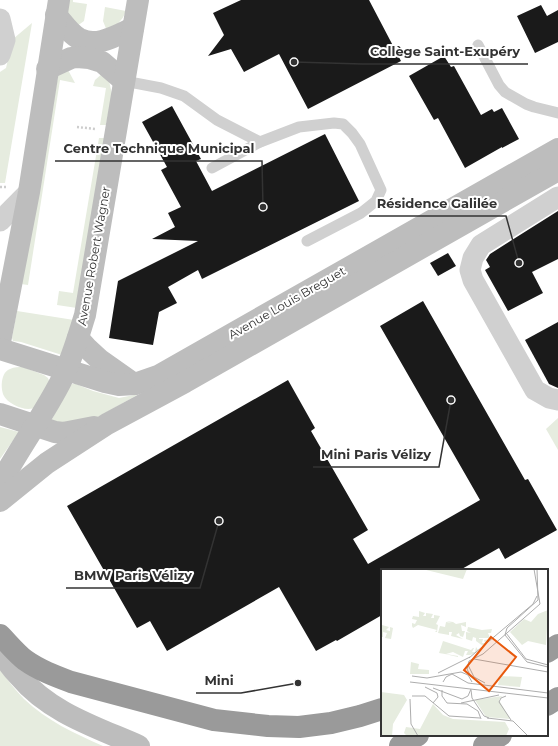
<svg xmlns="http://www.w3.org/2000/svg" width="558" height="746" font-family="Montserrat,sans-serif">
<rect width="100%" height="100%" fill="#fff"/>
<g fill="#e6ecdf">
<polygon points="67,0 73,0 73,2 87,4 84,21 77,26 68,14"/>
<path d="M105,7l21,4c-4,11 -10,14 -19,20l-4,-10z"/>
<polygon points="32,23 5,183 0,183 0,72 6,68 13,39"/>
<polygon points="67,68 75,83 60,80 28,285 21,284 58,76"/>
<polygon points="103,73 109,81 112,94 106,125 100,125 106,88 93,86 95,80"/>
<polygon points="99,138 105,138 77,308 57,305 59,291 73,293"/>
<polygon points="17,311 74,320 62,355 21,342 13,341 12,338"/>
<path d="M23,367l21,8 4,3 2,5c-3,6 -10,21 -14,24 -9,6 -28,-3 -32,-11 -4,-8 -3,-24 6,-27 4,-2 9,-2 13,-2z"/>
<polygon points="72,384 76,384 93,391 119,398 139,394 98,417 81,424 50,423 69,387"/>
<polygon points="558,418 558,450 546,429"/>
<polygon points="0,427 19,432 0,459"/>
<path d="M0,670c8,10 15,20 24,29 23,22 50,34 79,47h-103z"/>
</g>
<g fill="#1a1a1a">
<polygon points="241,0 369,0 401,61 308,109 279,54 244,72 231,49 208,56 224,35 213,13"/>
<polygon points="541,5 547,16 558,10 558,42 535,53 517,16"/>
<polygon points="444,56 451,67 454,66 481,115 492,109 494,112 502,108 519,139 502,148 502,147 465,168 438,118 434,120 409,76"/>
<polygon points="172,106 201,159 196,161 212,191 325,134 359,201 202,279 198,270 168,287 177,303 159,312 153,345 109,338 118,281 198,241 152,239 175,227 168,213 181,207 161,170 167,167 142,122"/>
<polygon points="558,211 558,259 532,272 543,293 508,311 485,270 490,267 486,260 490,254"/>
<polygon points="448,253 456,266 438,276 430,263"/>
<polygon points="423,301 525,480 528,479 557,530 505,559 499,548 460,570 382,570 382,615 337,641 336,640 316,651 279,587 167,651 150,621 137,628 67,506 288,380 315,428 311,431 368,530 353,539 368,564 480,500 380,326"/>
<polygon points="558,322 558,388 549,384 525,340"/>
</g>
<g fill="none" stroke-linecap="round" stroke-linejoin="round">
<g stroke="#cdcdcd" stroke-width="2.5" stroke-dasharray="2 2" stroke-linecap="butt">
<polyline points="77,127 96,129"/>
<polyline points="0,187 6,187"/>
</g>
<g stroke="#d0d0d0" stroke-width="11">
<polyline points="478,45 499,85 505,92 526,104 534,107 558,113"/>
<polyline points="124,81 161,88 184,96 217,120 260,142"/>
<polyline points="212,168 260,142 299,127 334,123 343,124 352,133 360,144 381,190 376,201 361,213 307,241"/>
</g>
<g stroke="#d0d0d0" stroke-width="21">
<polyline points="0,19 5,40 0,55"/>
<polyline points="558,197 481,245 473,258 470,270 473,280 535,390 549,398 558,400"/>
<polyline points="0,221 29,192"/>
</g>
<g stroke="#bdbdbd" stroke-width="22">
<path d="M56,15c7,8 15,20 24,24 17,9 37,-4 53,-11"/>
<polyline points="47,69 71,58 77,57 89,58 102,62 124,81"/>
<polyline points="78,338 87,348 100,360 134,384"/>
<polyline points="0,342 29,192 59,0"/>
<polyline points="0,349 105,382 119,385 135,384 158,376 558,149"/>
<polyline points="0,414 55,432 63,433 94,427"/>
<path d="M0,484c19,-36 44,-69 62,-105 10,-20 16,-42 23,-64l53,-315"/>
<polyline points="0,501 47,463 107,424 185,382 558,170"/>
<path d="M0,648c4,10 11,20 19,28 31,37 77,51 120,70"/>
</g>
<g stroke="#9a9a9a" stroke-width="22">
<path d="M0,635c8,8 16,18 25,25 14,10 30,16 46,22l143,38 54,6 31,1 32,-4 29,-7 22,-7"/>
<polyline points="547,652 558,645"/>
<polyline points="547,705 558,698"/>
<polyline points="400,746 418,735"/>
<polyline points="484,746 501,735"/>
</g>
</g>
<g text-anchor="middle" stroke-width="4" stroke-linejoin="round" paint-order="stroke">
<g font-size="12" fill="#333" stroke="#fff">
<text transform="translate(94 256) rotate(-80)" y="4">Avenue Robert Wagner</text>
<text transform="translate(287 303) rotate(-30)" y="4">Avenue Louis Breguet</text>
</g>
</g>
<g transform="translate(381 569)">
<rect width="167" height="167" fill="#fff"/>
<path d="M41,0h45l-4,10zM167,41l-2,35 -18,-4 -6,4 -12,-13 14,-13 7,3 7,-8zM38,42l6,2 -2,3h3v-3l7,1 -2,4h3v-3l6,1 -4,8 2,1 -1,7h-2l2,-2 -19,-5 -5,3 -1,-2v-3l3,1 2,-4 -5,-1 1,-3 6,1zM65,52l7,1 3,2 10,-2v5l-5,-2 1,6h3l-2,6 -3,-1 -1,-3 -3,2 7,4 -12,-3 1,-4h-3v3l-11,-2 2,-7 5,1 1,-5 6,1zM1,56l7,2 -3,3 4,1v-4l3,1 -2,11 -6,-1 2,-5 -4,-1v5h-2zM87,58l14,3 10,-1 -1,4h-3l2,5h-11v1h4l-1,4h3l-1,-3 8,-1 -9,7 -7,-5v-3l-3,-1 -1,4 -6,-2v-7l5,1 -4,-2zM62,72l28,9 2,-2h1l-2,4h3l1,-5 2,3 -2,3 -6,2h-4l2,-4h-3l-2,6 -10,-5 -7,2 12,2v1l-13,-3 -6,-1zM30,93l8,2 -1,5 11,1v4h-19zM119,107l22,1 -2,10 -22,-2zM0,123l23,3 3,5 -14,24 -1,12h-11zM121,127l-3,4 11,19 -24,-2 -11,-17zM52,135l10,11 10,4 52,3 4,7 -3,7h-99l-3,-3 2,-6 14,2z" fill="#e6ecdf"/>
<path fill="none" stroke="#adadad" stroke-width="1" d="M156,0l1,31 -31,28 -2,7 22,27 21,5M125,64l20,26 22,6M88,89l64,-54 4,-8M93,90l74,13M87,96l6,12 11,6M57,104l32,-16M31,107l15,2 34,-6 7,3 4,7M90,108l-4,-8 2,-8 14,-7 57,-50 -6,-35M29,113l138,16M62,113l3,-5 6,-3 16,9 80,10M44,118l12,6 1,4 -5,6M52,119l29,11 6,-3 3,-7M61,121v6l5,7 20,1 11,7 3,8M90,121l1,8 12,18 5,2M31,127h13l24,20 31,2M125,127l-5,2 -2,4 12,18M29,130l1,25 7,12M80,134l38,-8M106,149l26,3 15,15"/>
<path fill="#e8590c" fill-opacity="0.15" stroke="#e8590c" stroke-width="2" d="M110,68l25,20 -27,34 -25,-21z"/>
<rect width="167" height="167" fill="none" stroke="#333" stroke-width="2"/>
</g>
<path fill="none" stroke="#333" stroke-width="1.5" d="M294 62L362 64H528M263 207L262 161H55M519 263L506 216H369M451 400L439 467H313M219 521L200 588H66M298 683L241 693H196"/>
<g fill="#333" stroke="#fff" stroke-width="1.5">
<circle cx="294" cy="62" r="4"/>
<circle cx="263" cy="207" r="4"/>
<circle cx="519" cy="263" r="4"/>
<circle cx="451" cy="400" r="4"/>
<circle cx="219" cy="521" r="4"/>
<circle cx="298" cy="683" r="4"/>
</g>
<g font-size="13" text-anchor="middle" font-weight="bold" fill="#333" stroke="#fff" stroke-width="4" stroke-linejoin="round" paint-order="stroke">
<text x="445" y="56">Collège Saint-Exupéry</text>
<text x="159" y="153">Centre Technique Municipal</text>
<text x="437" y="208">Résidence Galilée</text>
<text x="376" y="459">Mini Paris Vélizy</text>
<text x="133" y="580">BMW Paris Vélizy</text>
<text x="219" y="685">Mini</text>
</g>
</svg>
